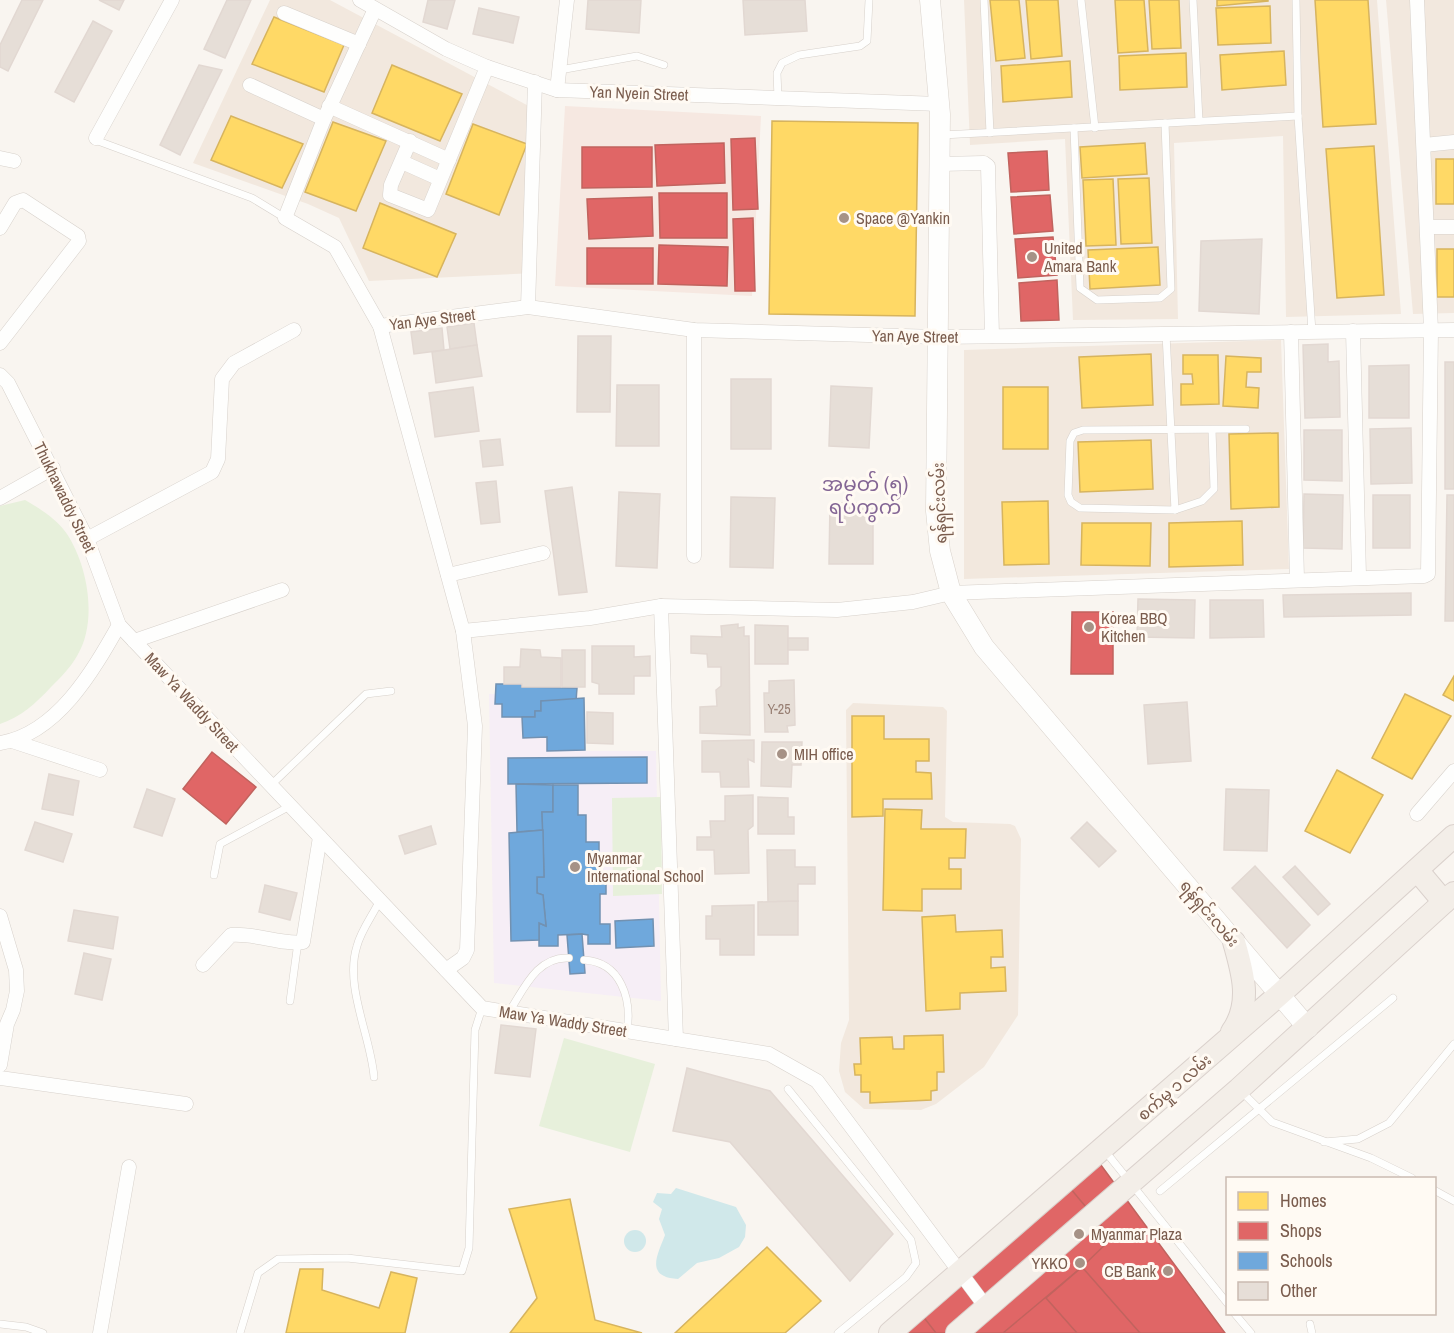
<svg xmlns="http://www.w3.org/2000/svg" width="1454" height="1333" font-family="'Archivo Narrow','Noto Sans Myanmar',sans-serif">
<rect width="100%" height="100%" fill="#f9f5f0"/>
<g fill="#f2e8de">
<polygon points="270,0 330,0 538,111 535,273 369,281 339,218 308,204 193,163"/>
<polygon points="964,0 1377,0 1401,314 1286,317 1283,136 1174,143 1178,319 1073,320 1065,139 970,145"/>
<polygon points="1386,0 1454,0 1454,313 1413,314"/>
<polygon points="1281,340 1289,569 964,579 964,350"/>
<polygon points="853,703 943,707 947,711 945,817 953,822 1010,824 1015,826 1021,839 1018,1015 984,1067 936,1104 921,1110 864,1109 845,1092 839,1071 841,1043 849,1020 846,710"/>
</g>
<polygon fill="#f6e8e1" points="565,106 761,116 752,296 555,286"/>
<polygon fill="#f6eef6" points="489,694 578,695 577,751 656,751 661,1001 494,983"/>
<g fill="#e7f0db">
<path d="M25,500c14,8 32,19 42,34 21,32 31,88 10,122 -6,11 -17,22 -26,31 -15,16 -30,30 -51,37v-218z"/>
<polygon points="661,797 662,894 613,896 612,798"/>
<polygon points="564,1038 655,1064 630,1152 539,1126"/>
</g>
<g fill="#d0e8ea">
<path d="M676,1188l60,19 10,18 -1,12 -6,10 -20,11 -22,5 -19,16c-33,-2 -21,-23 -13,-44l-6,-16 3,-10 -9,-7 4,-9 14,1z"/>
<circle cx="635" cy="1241" r="11"/>
</g>
<g fill="#ffd966" stroke="#d7b45e" stroke-width="1.5">
<polygon points="990,0 1019,0 1025,58 996,61"/>
<polygon points="1026,0 1058,0 1062,56 1031,59"/>
<polygon points="1115,0 1144,0 1148,51 1118,53"/>
<polygon points="1149,0 1179,0 1181,48 1152,49"/>
<polygon points="1217,0 1268,0 1268,1 1217,6"/>
<polygon points="1315,0 1368,0 1376,124 1323,127"/>
<polygon points="1270,6 1271,43 1218,45 1216,8"/>
<polygon points="274,17 344,45 324,92 252,64"/>
<polygon points="1284,51 1286,85 1222,90 1220,55"/>
<polygon points="1186,53 1187,87 1120,90 1119,56"/>
<polygon points="1070,61 1072,97 1003,102 1001,66"/>
<polygon points="392,65 462,94 440,141 372,113"/>
<polygon points="231,116 303,144 282,188 211,160"/>
<polygon points="772,121 918,123 915,316 769,314"/>
<polygon points="333,122 386,141 356,211 305,192"/>
<polygon points="473,124 527,144 499,215 446,194"/>
<polygon points="1145,143 1147,174 1082,178 1080,147"/>
<polygon points="1374,146 1384,295 1337,298 1326,149"/>
<rect x="1436" y="159" width="18" height="45"/>
<polygon points="1149,178 1152,243 1121,244 1118,179"/>
<polygon points="1113,179 1116,245 1086,246 1083,180"/>
<polygon points="380,203 456,234 437,277 363,248"/>
<polygon points="1158,247 1160,285 1090,289 1088,250"/>
<rect x="1437" y="249" width="17" height="48"/>
<polygon points="1151,354 1153,405 1082,408 1079,357"/>
<polygon points="1183,355 1218,355 1219,404 1181,405 1181,384 1193,384 1192,374 1183,374"/>
<polygon points="1226,356 1261,358 1261,372 1247,372 1246,387 1259,388 1258,408 1223,406"/>
<rect x="1003" y="387" width="45" height="62"/>
<polygon points="1278,433 1279,507 1231,509 1229,434"/>
<polygon points="1151,440 1153,489 1080,492 1078,442"/>
<polygon points="1048,501 1049,564 1004,565 1002,502"/>
<polygon points="1242,521 1243,565 1169,567 1169,523"/>
<polygon points="1082,523 1151,523 1150,566 1081,565"/>
<polygon points="1454,676 1454,701 1443,695"/>
<polygon points="1405,694 1451,716 1412,779 1372,758"/>
<polygon points="852,716 884,716 884,739 929,739 929,761 916,761 916,772 931,773 932,799 883,799 883,816 852,817"/>
<polygon points="1337,770 1383,795 1350,853 1305,831"/>
<polygon points="885,809 922,810 921,829 966,829 965,858 949,858 949,869 961,869 961,889 922,889 922,911 883,910"/>
<polygon points="955,915 956,932 1002,930 1003,957 991,957 991,968 1005,967 1006,991 960,993 960,1009 926,1011 922,917"/>
<polygon points="943,1035 944,1072 937,1072 937,1090 931,1091 931,1100 870,1103 870,1092 861,1092 861,1075 855,1075 854,1064 861,1064 860,1038 892,1037 893,1049 904,1049 904,1036"/>
<polygon points="570,1199 595,1320 642,1333 510,1333 537,1298 509,1209"/>
<polygon points="767,1247 821,1301 785,1333 675,1333"/>
<polygon points="300,1269 323,1269 322,1290 379,1308 391,1272 417,1278 405,1333 286,1333"/>
</g>
<g fill="#e06666" stroke="#c1635e" stroke-width="1.5">
<polygon points="755,138 758,209 733,210 731,139"/>
<polygon points="724,143 725,183 657,186 655,145"/>
<polygon points="582,147 652,147 652,187 582,188"/>
<polygon points="1047,151 1049,190 1011,192 1008,153"/>
<polygon points="659,193 727,193 727,238 660,238"/>
<polygon points="1050,195 1053,231 1014,234 1011,197"/>
<polygon points="652,197 653,236 589,239 587,199"/>
<polygon points="753,218 755,291 735,291 733,219"/>
<polygon points="1053,237 1057,275 1018,278 1015,239"/>
<polygon points="659,245 728,247 727,286 658,284"/>
<rect x="587" y="248" width="66" height="36"/>
<polygon points="1057,280 1059,320 1021,321 1019,283"/>
<polygon points="1072,612 1113,612 1113,674 1071,674"/>
<polygon points="212,752 256,787 226,824 183,789"/>
<polygon points="1092,1153 1225,1333 903,1333"/>
<polygon points="1070,1188 1112,1238 1082,1267 1003,1333 936,1333 922,1315"/>
<polygon points="1082,1267 1140,1333 1077,1333 1046,1298"/>
</g>
<g fill="#6fa8dc" stroke="#7291b1" stroke-width="1.5">
<polygon points="496,684 522,684 522,687 577,688 576,701 541,701 541,711 535,711 535,717 502,717 502,704 495,704"/>
<polygon points="584,698 585,750 547,751 547,737 523,738 522,717 535,717 535,711 541,711 541,701"/>
<polygon points="647,757 647,783 508,784 508,758"/>
<polygon points="516,784 553,785 553,812 542,812 543,830 517,832"/>
<polygon points="553,785 578,785 578,815 586,815 586,842 599,842 599,877 606,877 606,894 600,894 600,924 610,924 610,944 588,944 588,935 582,934 558,935 558,946 539,946 539,923 546,926 543,895 537,893 537,877 544,877 542,812 553,812"/>
<polygon points="543,830 544,877 537,877 537,893 543,895 546,926 539,923 539,940 511,941 509,833"/>
<polygon points="653,919 654,946 616,948 615,921"/>
<polygon points="582,934 585,973 570,974 567,935"/>
</g>
<g fill="#e6ded7" stroke="#e2d8d2" stroke-width="1.5">
<polygon points="22,0 43,0 8,71 0,67 0,45"/>
<polygon points="99,0 124,0 119,10"/>
<polygon points="227,0 251,0 225,58 204,49"/>
<polygon points="428,0 455,0 447,29 423,22"/>
<polygon points="588,0 641,0 639,33 586,29"/>
<polygon points="743,0 805,0 807,31 745,35"/>
<polygon points="479,8 519,17 513,43 473,34"/>
<polygon points="93,21 112,31 74,102 55,92"/>
<polygon points="199,65 222,70 180,155 160,145"/>
<polygon points="1262,239 1259,314 1199,311 1201,241"/>
<polygon points="474,323 477,345 450,349 447,327"/>
<polygon points="442,328 444,350 414,354 411,332"/>
<polygon points="578,336 611,336 610,412 577,412"/>
<polygon points="1328,344 1328,362 1339,361 1340,417 1305,418 1303,345"/>
<polygon points="477,345 482,376 436,383 432,352"/>
<rect x="1445" y="362" width="9" height="127"/>
<polygon points="1409,365 1409,418 1369,418 1369,366"/>
<rect x="731" y="379" width="40" height="70"/>
<polygon points="617,385 659,385 659,446 616,446"/>
<polygon points="831,386 872,388 869,448 829,446"/>
<polygon points="473,387 479,431 435,437 429,393"/>
<polygon points="1411,428 1412,483 1371,484 1370,429"/>
<polygon points="1304,430 1342,430 1342,481 1304,480"/>
<polygon points="500,439 503,465 483,467 480,441"/>
<polygon points="496,481 500,522 481,524 476,483"/>
<polygon points="572,487 587,592 559,595 545,491"/>
<polygon points="619,492 660,494 657,568 616,566"/>
<polygon points="1304,494 1343,495 1342,549 1303,548"/>
<rect x="1373" y="495" width="37" height="53"/>
<polygon points="1447,495 1454,495 1454,621 1445,621"/>
<polygon points="731,497 775,498 773,568 730,567"/>
<polygon points="830,503 873,503 873,564 829,564"/>
<polygon points="1411,593 1411,615 1284,617 1283,595"/>
<polygon points="1138,599 1195,600 1194,638 1137,637"/>
<polygon points="1210,600 1263,600 1264,637 1210,638"/>
<polygon points="738,624 738,628 744,627 744,636 749,636 750,735 700,733 700,707 717,706 716,690 721,686 721,667 708,667 707,654 691,653 691,636 722,637 721,626"/>
<polygon points="755,625 788,626 788,664 755,664"/>
<rect x="788" y="638" width="20" height="12"/>
<polygon points="592,646 634,646 634,657 650,656 650,676 634,676 634,694 599,694 599,684 592,682"/>
<polygon points="521,649 540,650 541,657 561,658 561,687 522,687 522,684 504,684 504,667 520,667"/>
<rect x="562" y="650" width="23" height="37"/>
<polygon points="794,680 795,725 787,726 788,732 765,732 764,693 769,693 769,681"/>
<polygon points="1187,702 1191,761 1148,764 1144,705"/>
<polygon points="587,712 613,713 613,744 587,743"/>
<polygon points="754,740 754,762 748,759 749,787 721,787 720,772 702,772 702,741"/>
<polygon points="762,742 802,742 801,765 792,765 791,787 761,786"/>
<polygon points="49,774 79,781 73,815 42,809"/>
<polygon points="147,789 175,799 162,836 134,827"/>
<polygon points="1226,789 1269,790 1267,851 1224,850"/>
<polygon points="753,795 753,826 748,830 749,873 715,874 714,850 697,850 697,837 711,837 710,821 725,821 725,796"/>
<polygon points="758,797 788,798 788,817 794,817 794,834 758,834"/>
<polygon points="35,822 72,834 63,862 25,850"/>
<polygon points="1087,822 1116,851 1099,867 1071,838"/>
<polygon points="431,826 436,844 405,854 399,836"/>
<polygon points="767,850 795,850 795,867 815,867 815,884 798,884 798,901 768,902"/>
<polygon points="1255,866 1310,925 1287,948 1232,888"/>
<polygon points="1295,866 1330,904 1318,915 1283,877"/>
<polygon points="265,885 297,893 290,920 259,912"/>
<polygon points="798,901 798,935 758,935 758,902"/>
<polygon points="754,905 754,955 720,955 720,939 706,939 706,916 712,916 712,906"/>
<polygon points="74,910 118,917 113,949 68,941"/>
<polygon points="84,953 111,959 102,1000 75,994"/>
<polygon points="501,1025 536,1029 530,1077 495,1073"/>
<polygon points="687,1068 770,1091 893,1234 850,1281 730,1142 673,1131"/>
</g>
<g fill="none" stroke-linecap="round" stroke-linejoin="round">
<g stroke="#d7d1cb" stroke-width="8">
<g id="service">
<polyline points="984,0 990,133"/>
<polyline points="1081,0 1095,128"/>
<polyline points="1193,0 1199,121"/>
<polyline points="1296,0 1298,116 1312,332"/>
<polyline points="560,70 637,56 664,65"/>
<polyline points="778,98 777,73 782,63 799,55 860,46 867,41 869,0"/>
<polyline points="1074,128 1080,288 1097,300 1160,298 1171,289 1165,123"/>
<polyline points="942,135 1298,116"/>
<polyline points="96,138 98,141 252,198 285,218"/>
<polyline points="1166,334 1175,510 1080,508 1071,502 1068,495 1070,441 1074,433 1083,430 1246,429"/>
<polyline points="1175,510 1202,501 1214,489 1212,430"/>
<polyline points="271,785 366,694 391,691"/>
<polyline points="214,875 220,844 290,806"/>
<path d="M584,960c37,2 48,39 43,71"/>
<polyline points="290,1001 298,942"/>
<path d="M509,1012c15,-23 28,-56 60,-54"/>
<path d="M374,1077c-3,-40 -30,-91 -17,-131 4,-16 16,-31 23,-46"/>
<polyline points="788,1089 911,1240 916,1263 906,1277 838,1333"/>
<polyline points="1241,1091 1272,1122 1371,1158 1412,1178"/>
<polyline points="1324,1142 1358,1139 1389,1123 1454,1044"/>
<polyline points="1105,1151 1228,1304"/>
<polyline points="1434,1190 1454,1201"/>
<polyline points="1160,1191 1393,998"/>
<polyline points="1235,1314 1251,1333"/>
<polyline points="0,1324 26,1327 43,1333"/>
<polyline points="1310,1324 1312,1333"/>
<polyline points="240,1333 258,1273 278,1259 347,1258 462,1271 469,1248 475,1030 482,1008"/>
</g>
</g>
<g stroke="#d7d1cb" stroke-width="15">
<g id="minor">
<polyline points="360,0 446,49 487,67 557,90 939,104"/>
<polyline points="284,13 359,44"/>
<polyline points="250,85 324,119 375,9"/>
<polyline points="557,90 567,0"/>
<polyline points="329,106 449,160"/>
<polyline points="324,119 285,218 335,247 380,326 463,631 475,726 467,950 463,958 446,970"/>
<polyline points="96,138 172,0"/>
<polyline points="410,141 391,185 390,195 428,210 487,67"/>
<polyline points="1424,145 1454,142"/>
<polyline points="0,158 14,161"/>
<polyline points="402,162 440,179"/>
<polyline points="940,164 984,163 988,166 992,336"/>
<polyline points="1427,227 1454,227"/>
<polyline points="0,228 15,203 23,200 78,236 79,241 0,343"/>
<polyline points="528,307 535,82"/>
<polyline points="380,326 528,307 694,330 938,337 1454,330"/>
<polyline points="1353,331 1359,576"/>
<polyline points="1291,332 1297,579"/>
<polyline points="0,375 8,383 87,539 119,625 482,1008 769,1054 817,1081 986,1307"/>
<polyline points="0,498 53,468"/>
<polyline points="87,539 212,472 218,459 222,379 234,363 294,330"/>
<polyline points="694,556 694,330"/>
<polyline points="448,575 543,553"/>
<polyline points="661,606 676,1039"/>
<polyline points="463,631 590,618 661,606 837,610 913,602 951,593 1424,576 1428,574 1431,330 1417,0"/>
<polyline points="134,641 282,590"/>
<polyline points="12,741 100,770"/>
<path d="M0,743c57,-9 93,-72 119,-118"/>
<polyline points="1417,814 1454,771"/>
<polyline points="0,916 16,970 17,991 13,1010 7,1024 0,1065"/>
<path d="M203,965l28,-30c26,-2 50,10 72,7l17,-105"/>
<polyline points="0,1078 186,1104"/>
<polyline points="100,1333 129,1167"/>
</g>
</g>
<g stroke="#d9d2cb" stroke-width="21">
<polyline id="secondary" points="930,0 940,114 936,511 940,551 951,593 984,647 1308,1028"/>
</g>
<g stroke="#dad1cc" stroke-width="24">
<g id="primary">
<polyline points="1417,870 1444,902"/>
<path d="M1232,1032c20,-28 11,-59 2,-90"/>
<polyline points="890,1333 1280,994 1454,836"/>
<polyline points="957,1333 1239,1089 1454,893"/>
</g>
</g>
<use href="#service" stroke="#fefefd" stroke-width="7"/>
<use href="#minor" stroke="#fefefd" stroke-width="14"/>
<use href="#secondary" stroke="#fefefd" stroke-width="20"/>
<use href="#primary" stroke="#f3eee8" stroke-width="22"/>
</g>
<g fill="#a69286" stroke="#fffaf3" stroke-width="2">
<circle cx="844" cy="218" r="6"/>
<circle cx="1032" cy="257" r="6"/>
<circle cx="1089" cy="627" r="6"/>
<circle cx="782" cy="754" r="6"/>
<circle cx="575" cy="867" r="6"/>
<circle cx="1079" cy="1234" r="6"/>
<circle cx="1080" cy="1263" r="6"/>
<circle cx="1168" cy="1271" r="6"/>
</g>
<g text-anchor="middle" stroke-width="6" stroke-linejoin="round" paint-order="stroke">
<g font-size="14" fill="#977e72">
<text x="779" y="714">Y-25</text>
</g>
<g font-size="16" fill="#7a5c4d" stroke="#fffaf3">
<text transform="translate(639 93) rotate(2)" y="6">Yan Nyein Street</text>
<text transform="translate(432 319) rotate(-7)" y="6">Yan Aye Street</text>
<text transform="translate(915 336) rotate(1)" y="6">Yan Aye Street</text>
<text transform="translate(65 497) rotate(64)" y="6">Thukhawaddy Street</text>
<text transform="translate(939 503) rotate(-92)" y="6">ရန်ရှင်းလမ်း</text>
<text transform="translate(192 702) rotate(47)" y="6">Maw Ya Waddy Street</text>
<text transform="translate(1210 913) rotate(50)" y="6">ရန်ရှင်းလမ်း</text>
<text transform="translate(563 1021) rotate(9)" y="6">Maw Ya Waddy Street</text>
<text transform="translate(1174 1087) rotate(-41)" y="6">စက်မှု ၁ လမ်း</text>
</g>
<g font-size="16" fill="#7a5c4d" stroke="#fffaf3" text-anchor="start">
<text x="856" y="224">Space @Yankin</text>
<text x="1044" y="254">United<tspan x="1044" dy="18">Amara Bank</tspan></text>
<text x="1101" y="624">Korea BBQ<tspan x="1101" dy="18">Kitchen</tspan></text>
<text x="794" y="760">MIH office</text>
<text x="587" y="864">Myanmar<tspan x="587" dy="18">International School</tspan></text>
<text x="1091" y="1240">Myanmar Plaza</text>
<text x="1068" y="1269" text-anchor="end">YKKO</text>
<text x="1156" y="1277" text-anchor="end">CB Bank</text>
</g>
<g font-size="20" fill="#846695" stroke="#fffaf3">
<text x="865" y="491">အမှတ် (၅)<tspan x="865" dy="23">ရပ်ကွက်</tspan></text>
</g>
</g>
<rect x="1226" y="1177" width="210" height="138" fill="#fffaf3" stroke="#cabbb1" stroke-width="1.5"/>
<rect x="1238" y="1192" width="30" height="18" fill="#ffd966" stroke="#cabbb1" stroke-width="1.5"/>
<text x="1280" y="1207" font-size="18" fill="#7a5c4d">Homes</text>
<rect x="1238" y="1222" width="30" height="18" fill="#e06666" stroke="#cabbb1" stroke-width="1.5"/>
<text x="1280" y="1237" font-size="18" fill="#7a5c4d">Shops</text>
<rect x="1238" y="1252" width="30" height="18" fill="#6fa8dc" stroke="#cabbb1" stroke-width="1.5"/>
<text x="1280" y="1267" font-size="18" fill="#7a5c4d">Schools</text>
<rect x="1238" y="1282" width="30" height="18" fill="#e6ded7" stroke="#cabbb1" stroke-width="1.5"/>
<text x="1280" y="1297" font-size="18" fill="#7a5c4d">Other</text>
</svg>
